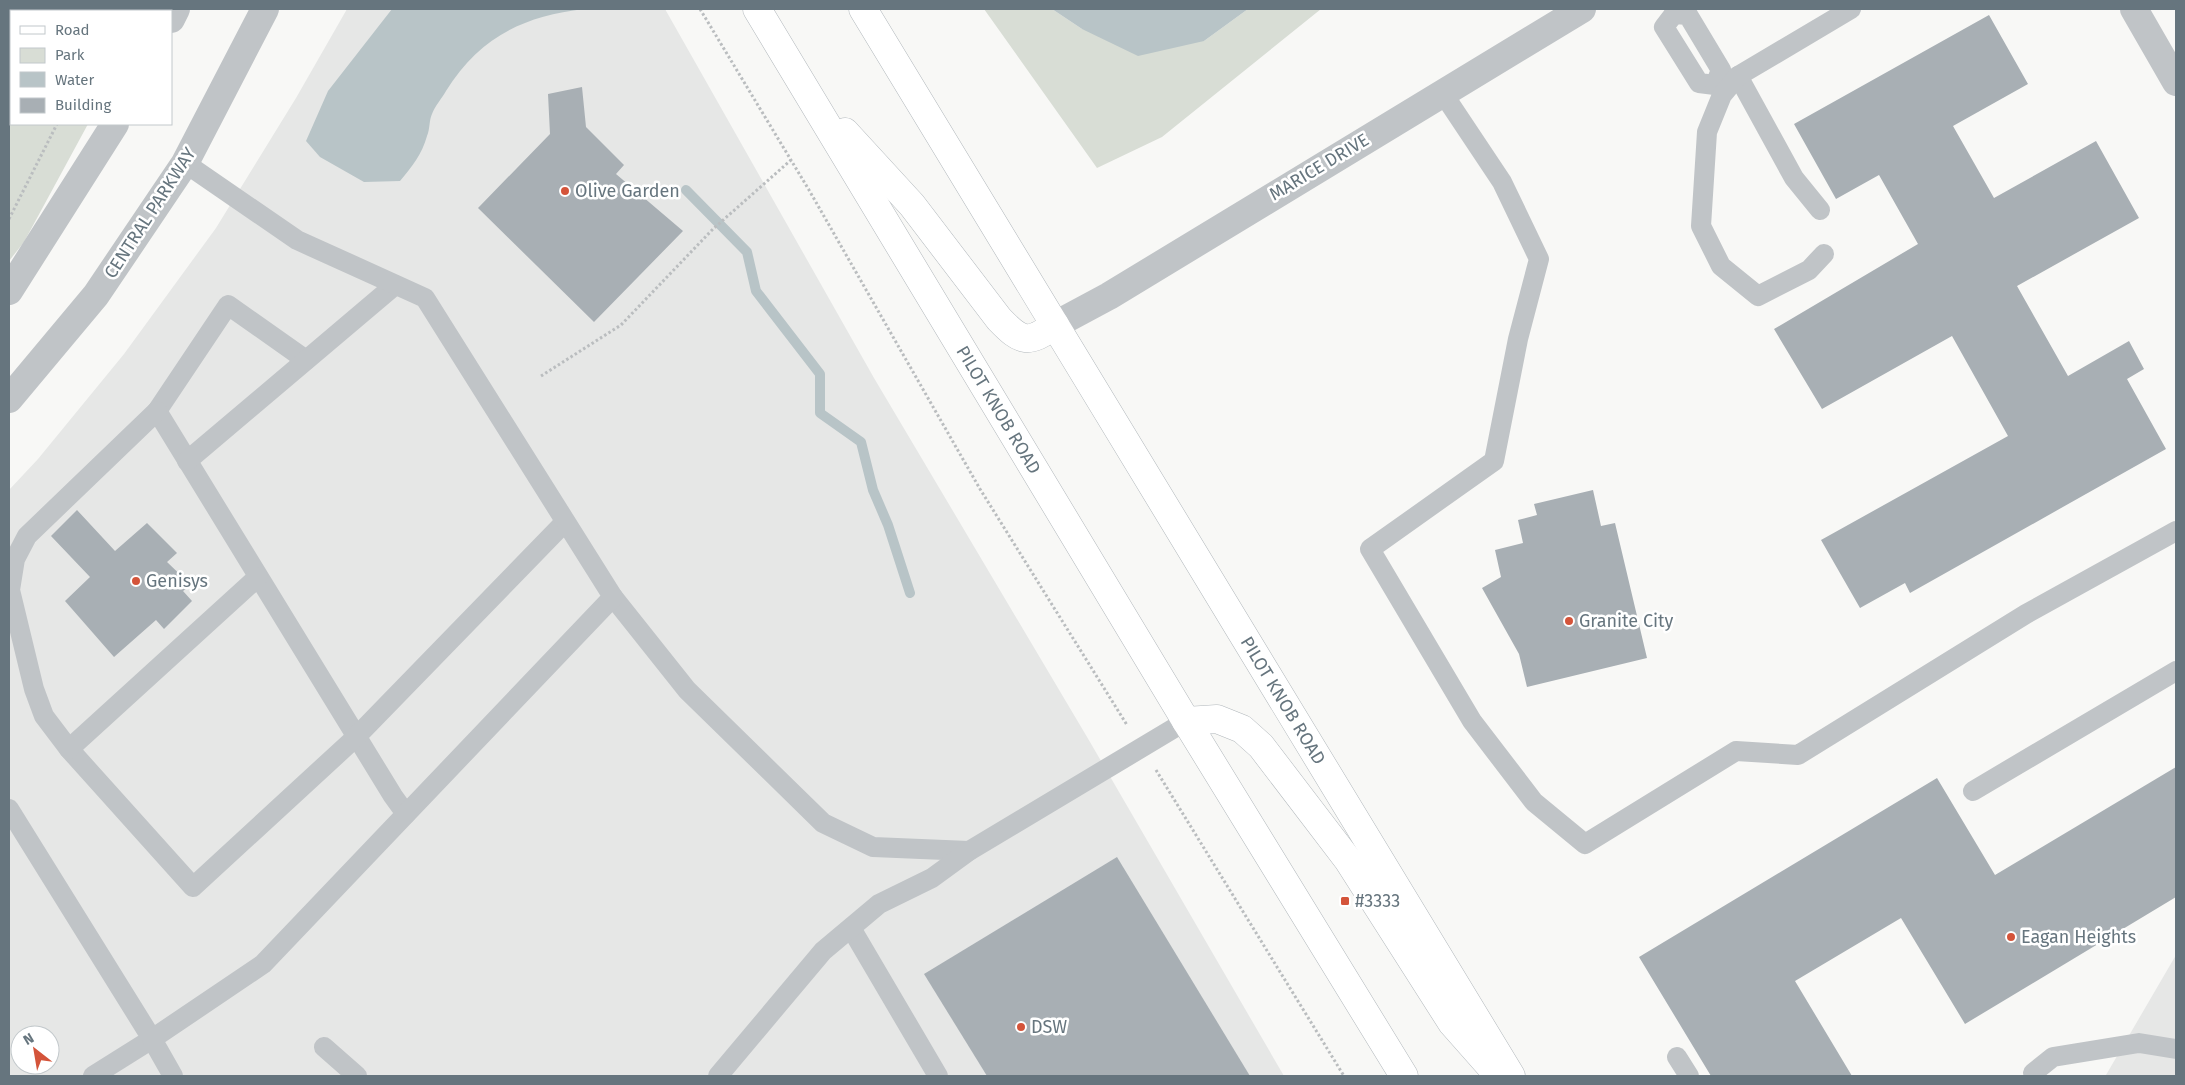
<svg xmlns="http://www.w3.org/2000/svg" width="2185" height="1085" font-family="'Fira Sans',sans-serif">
<rect width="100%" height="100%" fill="#f8f8f6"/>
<g fill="#e6e7e6" fill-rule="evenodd">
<path d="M347,9h318l209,369 216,364 194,334h-1275v-586l29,-31 86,-105 92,-126 80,-130zM20,1035h30v30h-30z"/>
<polygon points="2176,955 2176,1076 2103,1076 2106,1075"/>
</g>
<g fill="#d8ddd5">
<polygon points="9,9 150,9 148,11 11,11 11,124 88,124 24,242 9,261"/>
<polygon points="984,9 1052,9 1082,29 1204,41 1248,9 1321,9 1162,137 1097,168"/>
</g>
<g fill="#b8c4c7">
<path d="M392,9h192c-61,7 -105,29 -138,82 -4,7 -11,15 -14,23 -3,6 -2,15 -5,22 -5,18 -15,31 -27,45l-36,1 -44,-25 -14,-16 22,-50z"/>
<polygon points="1052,9 1248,9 1204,41 1138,56 1082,29"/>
</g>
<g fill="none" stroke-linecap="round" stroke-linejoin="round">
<polyline stroke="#b8c4c7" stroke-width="10" points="686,190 747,252 756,291 820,374 820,413 861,442 873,490 888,525 910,593"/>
</g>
<g fill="#a8afb4">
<polygon points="1989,15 2028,84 1953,126 1994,198 2096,141 2139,218 2017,286 2068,376 2129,341 2144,369 2127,379 2166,449 1910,593 1905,583 1860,608 1821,540 2008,436 1952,336 1822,409 1774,329 1918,244 1879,175 1836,199 1794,124"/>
<polygon points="582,87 586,127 624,165 616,174 683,231 594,322 478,208 550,134 548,94"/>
<polygon points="1593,490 1601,526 1615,523 1647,658 1527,687 1519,654 1482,588 1501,577 1495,550 1523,543 1518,520 1537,515 1534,504"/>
<polygon points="77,510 115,551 147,523 177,553 167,562 191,585 183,591 192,601 164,629 156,620 114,657 65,601 90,577 51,536"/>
<polygon points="2176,767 2176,897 1965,1024 1901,918 1795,981 1852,1076 1711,1076 1639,957 1937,778 1995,875"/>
<polygon points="1117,857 1250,1076 987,1076 924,974"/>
</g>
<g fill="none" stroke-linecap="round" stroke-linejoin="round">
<g stroke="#b2b8bc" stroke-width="29">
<g id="secondary">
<path id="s1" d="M757,9l429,712 218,355"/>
<path id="s2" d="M863,9l648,1067"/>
<path d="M845,132l67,73 87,114c23,24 29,25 56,6"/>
<polyline points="1186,721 1217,719 1242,729 1261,746 1348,860 1452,1023 1490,1066"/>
</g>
</g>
<g stroke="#babdbf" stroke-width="3" stroke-dasharray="2.5 2.5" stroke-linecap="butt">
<polyline points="700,9 809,190 980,489 1127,725"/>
<polyline points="113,11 114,9"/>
<polyline points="9,219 57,124"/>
<polyline points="541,376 621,325 713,229 791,160"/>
<polyline points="1156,770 1344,1076"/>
</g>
<g stroke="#c0c4c7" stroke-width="20">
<polyline points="1674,14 1664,27 1699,83 1715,85"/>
<polyline points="1674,14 1688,15 1721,70 1715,85"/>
<polyline points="1738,76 1794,178 1820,210"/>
<polyline points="1442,92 1502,182 1539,259 1518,339 1494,461 1370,549 1472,721 1534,802 1585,844 1736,751 1798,755 2026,614 2176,531"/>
<polyline points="1824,254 1809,270 1758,296 1721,266 1701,226 1707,132 1722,95 1738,76 1851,9"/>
<polyline points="306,360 228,305 157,411 393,796 406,814"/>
<polyline points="187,461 395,285"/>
<polyline points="258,577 69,749 193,887 356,737 565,522"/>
<polyline points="613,597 687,690 823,823 873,847 969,851"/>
<polyline points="69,749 44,716 34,689 10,590 15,559 27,536 157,411"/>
<polyline points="1973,791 2176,671"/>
<polyline points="9,809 152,1039 93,1076"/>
<polyline points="851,928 938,1076"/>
<polyline points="324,1047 357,1076"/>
<polyline points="1677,1057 1689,1076"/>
<polyline points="2033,1073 2053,1057 2139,1043 2176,1049"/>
<polyline points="173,1076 152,1039 263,964 613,597 425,298 297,240 185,163"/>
<polyline points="718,1076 823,951 879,904 932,878 969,851 1186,721"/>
</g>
<g stroke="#c0c4c7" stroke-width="28">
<polyline points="2134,9 2176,82"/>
<polyline points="1055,325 1109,296 1582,9"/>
</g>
<g stroke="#c0c4c7" stroke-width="28">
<polyline points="171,19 176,9"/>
<polyline points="9,291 115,124"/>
<polyline points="9,399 96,295 185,163 265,9"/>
</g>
<use href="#secondary" stroke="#fff" stroke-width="28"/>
</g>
<g fill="#d4543a" stroke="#fff" stroke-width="2">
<circle cx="565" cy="191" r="5"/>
<circle cx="136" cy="581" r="5"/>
<circle cx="1569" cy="621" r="5"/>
<rect x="1340" y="896" width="10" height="10" rx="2.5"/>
<circle cx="2011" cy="937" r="5"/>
<circle cx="1021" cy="1027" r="5"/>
</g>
<g text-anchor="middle" stroke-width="5" stroke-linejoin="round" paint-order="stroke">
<g font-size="18" fill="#66757e" stroke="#fff">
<text transform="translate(1319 167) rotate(-31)" y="6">MARICE DRIVE</text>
<text transform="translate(150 213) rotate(-57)" y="6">CENTRAL PARKWAY</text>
<text dy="6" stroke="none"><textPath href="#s1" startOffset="468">PILOT KNOB ROAD</textPath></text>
<text dy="6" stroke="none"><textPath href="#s2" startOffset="809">PILOT KNOB ROAD</textPath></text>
</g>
<g font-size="18" fill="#66757e" stroke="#fff" text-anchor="start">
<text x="575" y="197">Olive Garden</text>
<text x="146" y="587">Genisys</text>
<text x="1579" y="627">Granite City</text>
<text x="1355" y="907">#3333</text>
<text x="2021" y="943">Eagan Heights</text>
<text x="1031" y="1033">DSW</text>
</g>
</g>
<rect width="2185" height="1085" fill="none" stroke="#66757e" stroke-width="20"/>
<rect x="10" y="10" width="162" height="115" fill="#ffffff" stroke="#c2c8cb"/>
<rect x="20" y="26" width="25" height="8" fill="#ffffff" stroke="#c2c8cb"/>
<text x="55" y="35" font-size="15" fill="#66757e">Road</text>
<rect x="20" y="48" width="25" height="15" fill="#d8ddd5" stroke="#c2c8cb"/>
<text x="55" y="60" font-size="15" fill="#66757e">Park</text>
<rect x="20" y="72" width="25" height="15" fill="#b8c4c7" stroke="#c2c8cb"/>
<text x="55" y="85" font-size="15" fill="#66757e">Water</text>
<rect x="20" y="98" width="25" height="15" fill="#a8afb4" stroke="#c2c8cb"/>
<text x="55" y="110" font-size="15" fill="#66757e">Building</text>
<g transform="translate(35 1050) rotate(329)"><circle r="24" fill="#ffffff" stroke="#c2c8cb"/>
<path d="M0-4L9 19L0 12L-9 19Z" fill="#d4543a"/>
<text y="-8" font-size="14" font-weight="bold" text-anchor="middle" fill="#66757e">N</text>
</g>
</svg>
